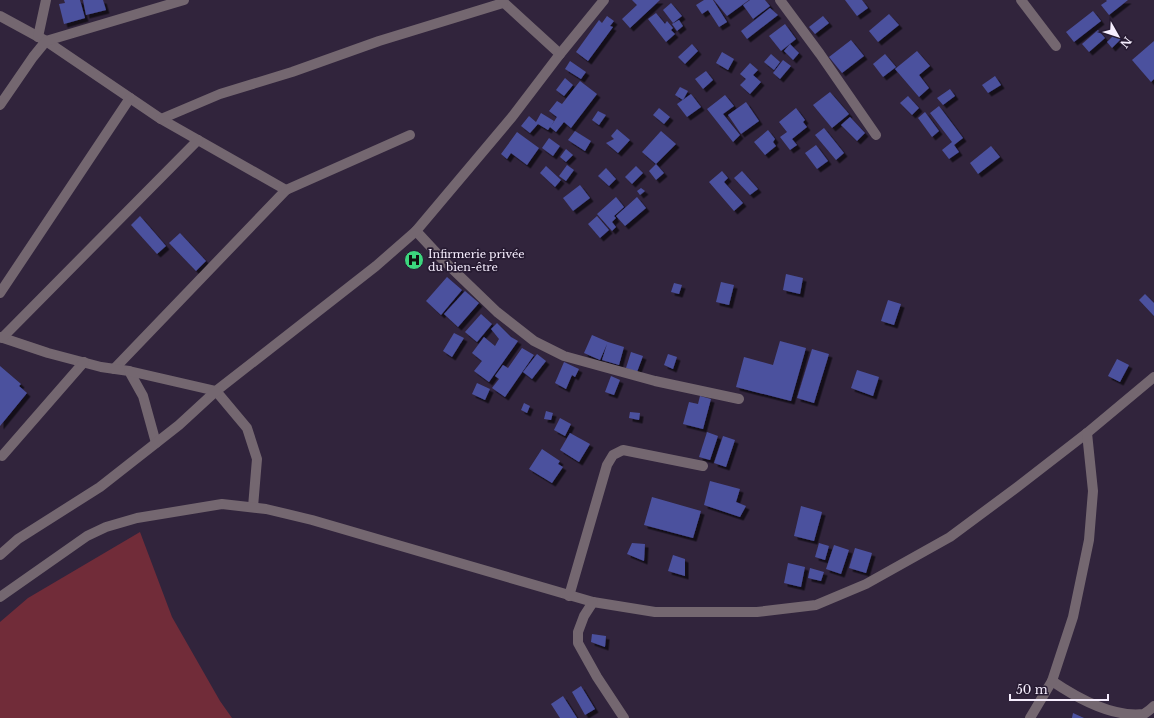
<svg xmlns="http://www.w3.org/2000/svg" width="1154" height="718" font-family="'Libre Baskerville',serif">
<defs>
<filter id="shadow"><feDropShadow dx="3.5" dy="3.5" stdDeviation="0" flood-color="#0009"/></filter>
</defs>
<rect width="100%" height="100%" fill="#31243c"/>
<polygon fill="#712c39" points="140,532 172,617 220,701 232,718 0,718 0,622 28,598"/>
<g fill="#4c519e" filter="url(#shadow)">
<polygon points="64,0 80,0 85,18 64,24 59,4 65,3"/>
<polygon points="83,0 103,0 106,10 86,15"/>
<polygon points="632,0 660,0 630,28 622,19 637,5"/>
<polygon points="704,0 713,0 727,22 719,27 708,10 702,14 696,5"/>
<polygon points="714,0 749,0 727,16"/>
<polygon points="750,0 765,0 770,6 753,19 743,5"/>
<polygon points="845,0 862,0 868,8 857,16"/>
<polygon points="1106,0 1128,0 1109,15 1101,5 1107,1"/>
<polygon points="671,3 682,16 673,23 663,10"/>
<polygon points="770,8 778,15 747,39 741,31"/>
<polygon points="1093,11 1101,21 1074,42 1066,32"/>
<polygon points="656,13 665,24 667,21 673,28 671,30 675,34 666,42 648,19"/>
<polygon points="889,14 899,25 878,42 869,31"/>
<polygon points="607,16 614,21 610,26 613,27 588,61 576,52 599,20 602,23"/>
<polygon points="823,16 829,23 815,34 809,27"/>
<polygon points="679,20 683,26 677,31 672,24"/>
<polygon points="785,24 796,39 781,51 769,36"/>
<polygon points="1098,30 1105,38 1089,52 1082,44"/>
<polygon points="1116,33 1121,39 1112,48 1107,42"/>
<polygon points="851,40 864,56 842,73 829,57"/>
<polygon points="1154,41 1154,79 1151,82 1132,60"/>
<polygon points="692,44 698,51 685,64 678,57"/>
<polygon points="790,44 799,53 793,60 784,51"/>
<polygon points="917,51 930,66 919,75 929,88 919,97 895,69"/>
<polygon points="722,52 734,59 728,70 716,63"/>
<polygon points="771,54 780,62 774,70 764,62"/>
<polygon points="885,54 896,67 883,77 873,64"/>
<polygon points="783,60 791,66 780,79 773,73"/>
<polygon points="570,61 586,72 581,79 565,69"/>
<polygon points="750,63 758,70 753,75 761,82 750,94 740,85 746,79 740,74"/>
<polygon points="706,71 713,80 703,89 695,79"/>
<polygon points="995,76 1001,85 988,93 982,85"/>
<polygon points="565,78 573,85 564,96 556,90"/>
<polygon points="580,81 597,94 571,128 564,122 556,132 550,127 548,130 538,124 530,133 521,126 529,116 536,122 541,113 554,121 551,126 557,117 549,111 557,101 562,104"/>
<polygon points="680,87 688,91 683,100 675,95"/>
<polygon points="950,89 955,96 943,105 937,98"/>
<polygon points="830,92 849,114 832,128 813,105"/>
<polygon points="691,94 701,107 687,117 677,104"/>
<polygon points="725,95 734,106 723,114 740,135 733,142 707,109"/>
<polygon points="908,96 919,108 912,115 900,103"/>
<polygon points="746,102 759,121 741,134 728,115"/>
<polygon points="939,106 963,138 954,145 959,152 949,159 942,150 952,142 930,113"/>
<polygon points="659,108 670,117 664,124 653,115"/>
<polygon points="796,108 805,120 803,122 807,127 792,139 797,145 790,150 780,137 787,132 779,122"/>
<polygon points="598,111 606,115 599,125 592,120"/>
<polygon points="925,112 939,131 932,137 918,118"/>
<polygon points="850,117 865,133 857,141 841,125"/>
<polygon points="824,128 844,153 836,160 815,135"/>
<polygon points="617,129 630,140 618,153 606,143 614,139 611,136"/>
<polygon points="768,130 775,139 773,142 776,146 765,155 754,142"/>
<polygon points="575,131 591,141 585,151 568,140"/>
<polygon points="661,131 676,144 656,164 642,152"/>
<polygon points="517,132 539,148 527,165 511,153 507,159 501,154"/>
<polygon points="549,138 560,146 553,156 542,148"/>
<polygon points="816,145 828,161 817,169 805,153"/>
<polygon points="991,146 1000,157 978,174 970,163"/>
<polygon points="566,149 573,155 566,162 560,157"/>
<polygon points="656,164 664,173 656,180 649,171"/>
<polygon points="567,165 574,170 566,181 559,176"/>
<polygon points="546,166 561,180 555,187 540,173"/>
<polygon points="636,166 643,173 632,184 625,177"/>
<polygon points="606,168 616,179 609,186 598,176"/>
<polygon points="722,171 728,178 724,182 743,203 734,211 709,182"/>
<polygon points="742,171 758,189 750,195 734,178"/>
<polygon points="580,185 590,198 573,211 563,198"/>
<polygon points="641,188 645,191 640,195 637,191"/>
<polygon points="616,197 624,207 614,216 616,218 612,222 616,227 612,231 597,214"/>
<polygon points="637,197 646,208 625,226 616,216"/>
<polygon points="140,216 166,246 157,254 131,225"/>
<polygon points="597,216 609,230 600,238 588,224"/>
<polygon points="180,233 206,261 196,271 169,243"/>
<polygon points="786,274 803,278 800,294 783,290"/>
<polygon points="447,277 462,290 441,315 426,301"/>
<polygon points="721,282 734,285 729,305 716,302"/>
<polygon points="674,283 682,285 679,294 671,292"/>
<polygon points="465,291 479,303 458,327 444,314"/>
<polygon points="1145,294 1154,303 1154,316 1139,300"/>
<polygon points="888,300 901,304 894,325 881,321"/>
<polygon points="481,314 492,324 477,342 465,332"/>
<polygon points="497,323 511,337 518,341 489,382 474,371 482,361 472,353 484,337 495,346 499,339 491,329"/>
<polygon points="454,333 464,338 452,357 443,351"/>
<polygon points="592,335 608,342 624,347 619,365 602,360 607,344 600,360 584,353"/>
<polygon points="780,341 806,348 791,401 736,387 744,357 773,365"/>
<polygon points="522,348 534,355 505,397 492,388 499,379 495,376 503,365 508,368"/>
<polygon points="812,349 829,354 814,403 797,398"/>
<polygon points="631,352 643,356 637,372 626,368"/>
<polygon points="537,354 546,361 532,379 523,372"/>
<polygon points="668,354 677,357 673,369 664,365"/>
<polygon points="1117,359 1129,365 1120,382 1108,376"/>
<polygon points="564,362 579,369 575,377 572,375 566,389 555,383"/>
<polygon points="0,366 21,384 19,386 27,393 0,426"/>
<polygon points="857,370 879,377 873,396 851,388"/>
<polygon points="611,376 620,380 614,395 605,392"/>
<polygon points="477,383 490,389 485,400 472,394"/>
<polygon points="700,396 711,399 703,429 683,424 689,402 698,404"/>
<polygon points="524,403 530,406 527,413 521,410"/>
<polygon points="546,411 553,413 551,420 544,419"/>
<polygon points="630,412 640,413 639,420 629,418"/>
<polygon points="560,418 571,424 565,436 554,430"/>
<polygon points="707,432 718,436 710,460 699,457"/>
<polygon points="570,433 590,444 579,462 560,450"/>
<polygon points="723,436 735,440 726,467 714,463"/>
<polygon points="542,449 560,461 558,464 563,467 552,483 529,469"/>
<polygon points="710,481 740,489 736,502 746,506 740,517 704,505"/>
<polygon points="652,497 701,511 693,538 644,525"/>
<polygon points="801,506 822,512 814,541 794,536"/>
<polygon points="632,543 645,544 644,561 627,554"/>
<polygon points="819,543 829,546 825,560 815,557"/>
<polygon points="834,545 849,550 841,574 826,569"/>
<polygon points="855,548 872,553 866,573 849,568"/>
<polygon points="673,555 685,559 685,576 668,571"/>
<polygon points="788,563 805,567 801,587 784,583"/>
<polygon points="810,568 824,572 821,581 808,578"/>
<polygon points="592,634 606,636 605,647 591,642"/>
<polygon points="581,686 595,709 585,715 572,692"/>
<polygon points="563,696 577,718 560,718 551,704"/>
<polygon points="1073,713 1084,718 1072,718"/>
</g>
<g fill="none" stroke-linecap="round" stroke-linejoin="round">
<g stroke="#746770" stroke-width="10">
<polyline points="501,0 560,54"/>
<polyline points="780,0 820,54 876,135"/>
<polyline points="1021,0 1056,46"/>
<polyline points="0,16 46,41 161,119 286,190 114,369"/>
<polyline points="38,37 46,0"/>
<polyline points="0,105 33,57 46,41 184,0"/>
<polyline points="161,119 220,94 292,72 379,41 503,3"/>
<polyline points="286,190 410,135"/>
<polyline points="416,231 442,259 497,312 534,341 564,356 655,381 739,399"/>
<polyline points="0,293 130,98"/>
<polyline points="0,337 48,353 101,367 129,371 143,396 156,443"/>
<polyline points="2,338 198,140"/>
<polyline points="129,371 216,391 247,428 257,459 253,507"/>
<polyline points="2,456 84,362"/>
<polyline points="0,555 18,539 100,487 179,425 216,391 376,266 416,231 512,117 560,54 604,0"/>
<polyline points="569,596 607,465 613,455 623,450 703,466"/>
<polyline points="0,597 87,536 106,527 137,518 222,504 266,509 312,520 593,602 655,612 757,612 816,605 866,584 950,537 1016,488 1087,433 1154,377"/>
<polyline points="593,602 584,616 578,632 578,643 597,677 624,718"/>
<path d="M1052,681c25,17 60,37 92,33 3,-2 7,-5 10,-8"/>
<polyline points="1030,718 1052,681 1073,617 1089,540 1093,491 1087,433"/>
</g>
</g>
<defs>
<g id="hospital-disc" transform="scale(1)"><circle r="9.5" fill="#3cd77e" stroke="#271b32"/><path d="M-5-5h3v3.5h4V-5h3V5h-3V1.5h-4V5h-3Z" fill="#111"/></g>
</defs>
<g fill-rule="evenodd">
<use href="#hospital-disc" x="414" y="260"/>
</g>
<g text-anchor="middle" stroke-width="3.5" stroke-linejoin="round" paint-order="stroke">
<g font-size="11" fill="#f6eefe" stroke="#271b32" text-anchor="start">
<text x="428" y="258">Infirmerie privée<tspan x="428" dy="13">du bien-être</tspan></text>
</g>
</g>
<g transform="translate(1118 36) rotate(129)" stroke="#271b32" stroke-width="3" paint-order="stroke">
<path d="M0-3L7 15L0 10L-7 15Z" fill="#f6eefe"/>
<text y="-6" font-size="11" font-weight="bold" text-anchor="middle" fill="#f6eefe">N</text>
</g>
<path d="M1010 694v6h98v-6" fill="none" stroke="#f6eefe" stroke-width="2"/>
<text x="1016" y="694" font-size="12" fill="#f6eefe" stroke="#271b32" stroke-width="3" paint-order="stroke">50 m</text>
</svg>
